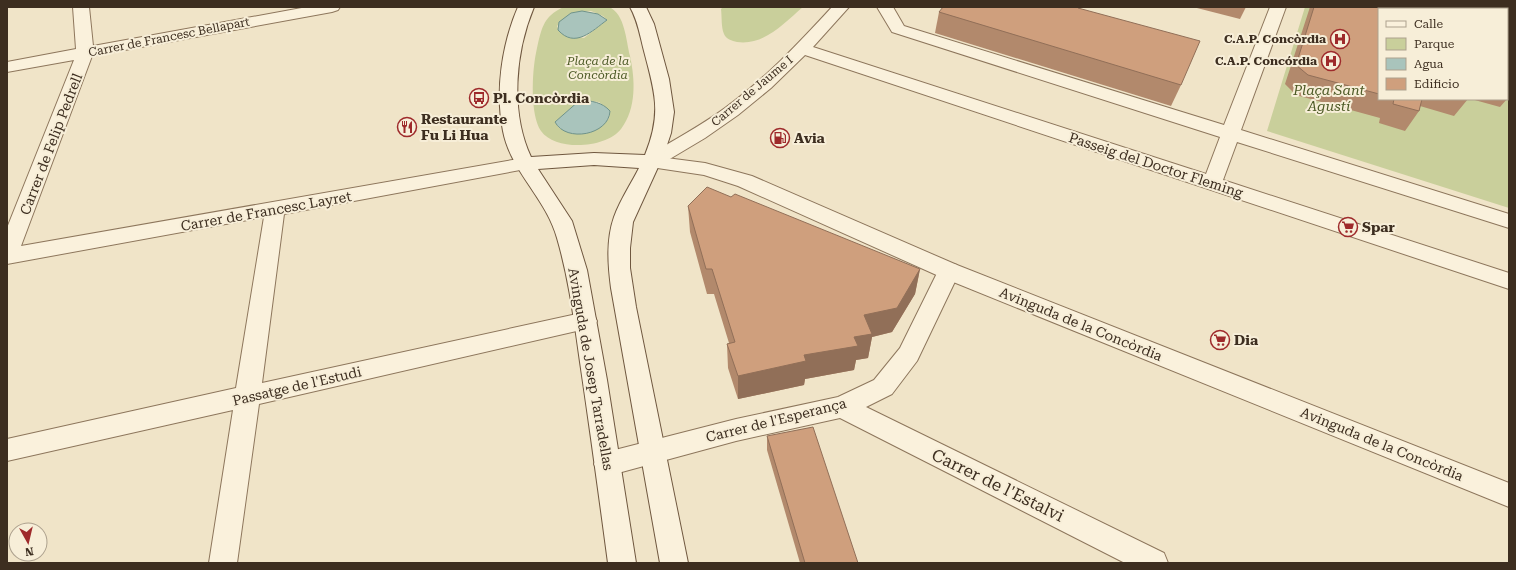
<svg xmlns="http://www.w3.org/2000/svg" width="1516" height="570" font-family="'Roboto Serif',serif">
<rect width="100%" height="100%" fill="#f0e4c8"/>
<g fill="#c9cf9b" fill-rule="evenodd">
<path d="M564,7h45c16,7 17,33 21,49 5,23 7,52 -9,73 -14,19 -65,23 -80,2 -11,-16 -9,-59 -5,-78 5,-22 6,-37 28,-46zM591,11l12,5 4,4 -23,18c-9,-2 -24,-2 -27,-12l14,-13zM580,100l19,2 11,9 -1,8 -35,14 -15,-5 -4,-6z"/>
<path d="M723,7h80c-19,16 -39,39 -66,35 -5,-1 -11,-3 -13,-8 -3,-7 -2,-17 -3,-25z"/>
<polygon points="1305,7 1340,7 1379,99 1507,99 1507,49 1509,50 1509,208 1267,131"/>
</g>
<g fill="#a9c4bc" stroke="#6f938a">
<path d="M582,11l16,3 9,6c-15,11 -32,29 -49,10l1,-8 12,-9z"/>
<path d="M580,100c12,1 22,2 30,11 -1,24 -44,32 -55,11z"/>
</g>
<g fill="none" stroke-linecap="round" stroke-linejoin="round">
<g stroke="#8d765c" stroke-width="2">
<g id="minor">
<polygon points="73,7 89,7 93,46 307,7 340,7 338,10 332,12 92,56 21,246 524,158 531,160 534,164 531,168 284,214 262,383 586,312 594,315 597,321 594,327 259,404 237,563 209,563 233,410 7,461 7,439 236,388 264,217 7,264 7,228 74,60 7,72 7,62 76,49"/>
<path d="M832,7h17l-36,40 393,127 14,-37 -328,-105 -15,-25h16l11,19 320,99 46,-118h16l-45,123 268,84v14l-272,-86 -14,38 286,93v16l-704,-234 -34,33 -33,27 -33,23 -47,28 -7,2 -7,-2 -3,-4 3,-4c28,-17 55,-31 81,-50 40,-29 74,-65 107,-101z"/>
<rect x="1507" y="37" width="2" height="10"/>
<polygon points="949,263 957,265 960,271 917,361 892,394 866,407 1164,553 1168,563 1125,563 840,418 736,441 607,476 598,472 594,464 598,456 607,452 736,419 838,397 874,380 900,348 941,265"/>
</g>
</g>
<g stroke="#8d765c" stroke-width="2">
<polygon id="tertiary" points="651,156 705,163 752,176 957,265 1509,483 1509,507 941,277 738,186 704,175 644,166 641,162 644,158"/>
</g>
<g stroke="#6f573f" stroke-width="2">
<path id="secondary" d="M518,7h16c-19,45 -24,105 -3,150l63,-4 51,2c17,-42 10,-62 -1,-104 -4,-15 -6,-30 -14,-44h16l8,17 15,55 5,33 -3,21 -7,21 -31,68 -3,26v20l6,39 52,256h-28l-49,-275c-3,-23 -5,-48 3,-71 6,-17 17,-33 25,-49l-45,-3 -56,4 34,52 15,49 20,110 29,183h-28c-9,-67 -18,-134 -28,-201 -6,-42 -11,-83 -23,-124 -11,-40 -46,-66 -54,-107 -8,-40 -1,-87 15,-124z"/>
</g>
<use href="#minor" fill="#faf1dc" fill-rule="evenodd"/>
<use href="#tertiary" fill="#faf1dc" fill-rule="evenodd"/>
<use href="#secondary" fill="#faf1dc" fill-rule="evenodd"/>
</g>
<g fill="#b2896c">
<polygon points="1193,7 1246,7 1240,19"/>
<polygon points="1310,7 1390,7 1379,9 1379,99 1468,99 1454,116 1420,106 1419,111 1405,131 1379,123 1380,118 1296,95 1285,84"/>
<polygon points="1406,7 1509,7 1509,23 1507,23 1507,9 1415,9"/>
<polygon points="1078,8 1181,85 1171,106 935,33 939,12"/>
<polygon points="1507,53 1509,53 1509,96 1507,99"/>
<polygon points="1471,99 1507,99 1500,107"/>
<polygon points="731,197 920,269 915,294 892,332 872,337 868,358 856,360 854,370 805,379 804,385 738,399 728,368 727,344 729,343 714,294 707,294 690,232 688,206"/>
<polygon points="767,436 858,563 800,563 767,450"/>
</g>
<polygon fill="#916f58" points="920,269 915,294 892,332 872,337 868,358 856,360 854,370 805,379 804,385 738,399 738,376 804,355 854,337 864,315"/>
<g fill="#cf9f7d" stroke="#916f58">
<polygon points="943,7 1077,7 1078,8 1200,41 1181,85 939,12"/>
<polygon points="1314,7 1390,7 1390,9 1379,9 1379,94 1308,75 1296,65"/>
<polygon points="1449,7 1498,7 1498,9 1448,9"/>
<rect x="1507" y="53" width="2" height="32"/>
<polygon points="1394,99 1422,99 1419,111 1393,104"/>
<polygon points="707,187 731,197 735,194 920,269 897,308 864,315 872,334 854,337 858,346 804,355 806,361 738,376 727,344 735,342 712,269 706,269 688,206"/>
<polygon points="813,427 858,563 805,563 767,436"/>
</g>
<defs>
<g id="hospital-ring" transform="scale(1)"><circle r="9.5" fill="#f7eed8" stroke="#9e2a2b" stroke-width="1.5"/><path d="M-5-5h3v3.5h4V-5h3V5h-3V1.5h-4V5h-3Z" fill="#9e2a2b"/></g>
<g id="bus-ring" transform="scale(1)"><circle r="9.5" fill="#f7eed8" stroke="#9e2a2b" stroke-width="1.5"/><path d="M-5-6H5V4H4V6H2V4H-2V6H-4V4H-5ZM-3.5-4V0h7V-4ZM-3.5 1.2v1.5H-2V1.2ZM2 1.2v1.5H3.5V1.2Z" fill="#9e2a2b"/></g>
<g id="restaurant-ring" transform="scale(1)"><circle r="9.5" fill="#f7eed8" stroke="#9e2a2b" stroke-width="1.5"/><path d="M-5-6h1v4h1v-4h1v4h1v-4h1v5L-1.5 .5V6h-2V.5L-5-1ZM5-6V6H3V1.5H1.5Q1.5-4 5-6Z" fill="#9e2a2b"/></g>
<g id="fuel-ring" transform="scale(1)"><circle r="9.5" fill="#f7eed8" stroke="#9e2a2b" stroke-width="1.5"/><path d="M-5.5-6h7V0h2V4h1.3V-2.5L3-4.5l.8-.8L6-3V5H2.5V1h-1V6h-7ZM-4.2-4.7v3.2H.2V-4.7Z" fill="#9e2a2b"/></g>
<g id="supermarket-ring" transform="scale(1)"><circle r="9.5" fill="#f7eed8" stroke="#9e2a2b" stroke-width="1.5"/><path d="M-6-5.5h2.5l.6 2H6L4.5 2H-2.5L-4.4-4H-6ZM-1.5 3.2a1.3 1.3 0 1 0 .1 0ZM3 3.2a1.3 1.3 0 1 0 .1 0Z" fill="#9e2a2b"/></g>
</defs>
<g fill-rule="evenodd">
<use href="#hospital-ring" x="1340" y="39"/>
<use href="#hospital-ring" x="1331" y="61"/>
<use href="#bus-ring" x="479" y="98"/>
<use href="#restaurant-ring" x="407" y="127"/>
<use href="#fuel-ring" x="780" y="138"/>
<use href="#supermarket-ring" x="1348" y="227"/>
<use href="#supermarket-ring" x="1220" y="340"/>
</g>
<g text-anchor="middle" stroke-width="4" stroke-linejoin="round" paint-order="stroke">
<g font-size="12" fill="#3d2e20" stroke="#f7eed8">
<text transform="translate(169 37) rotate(-11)" y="4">Carrer de Francesc Bellapart</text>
<text transform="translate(752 91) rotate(-40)" y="4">Carrer de Jaume I</text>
</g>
<g font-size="12" font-weight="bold" fill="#3d2e20" stroke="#f7eed8" text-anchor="end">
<text x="1326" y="43">C.A.P. Concòrdia</text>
<text x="1317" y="65">C.A.P. Concórdia</text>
</g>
<g font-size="12" font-style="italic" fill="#4d5a26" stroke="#f7eed8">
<text x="598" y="65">Plaça de la<tspan x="598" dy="14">Concòrdia</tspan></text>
</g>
<g font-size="14" font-style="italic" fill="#4d5a26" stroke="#f7eed8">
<text x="1329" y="95">Plaça Sant<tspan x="1329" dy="16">Agustí</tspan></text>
</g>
<g font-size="14" font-weight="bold" fill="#3d2e20" stroke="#f7eed8" text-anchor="start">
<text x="493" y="103">Pl. Concòrdia</text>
<text x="421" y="124">Restaurante<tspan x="421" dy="16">Fu Li Hua</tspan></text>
<text x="794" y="143">Avia</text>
<text x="1362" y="232">Spar</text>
<text x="1234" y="345">Dia</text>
</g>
<g font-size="14" fill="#3d2e20" stroke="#f7eed8">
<text transform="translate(51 144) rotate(-69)" y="5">Carrer de Felip Pedrell</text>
<text transform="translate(1156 165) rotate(18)" y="5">Passeig del Doctor Fleming</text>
<text transform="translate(266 211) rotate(-10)" y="5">Carrer de Francesc Layret</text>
<text transform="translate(1081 324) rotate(22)" y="5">Avinguda de la Concòrdia</text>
<text transform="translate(591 369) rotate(80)" y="5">Avinguda de Josep Tarradellas</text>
<text transform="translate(297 386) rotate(-13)" y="5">Passatge de l'Estudi</text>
<text transform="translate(776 420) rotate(-14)" y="5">Carrer de l'Esperança</text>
<text transform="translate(1382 444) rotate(22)" y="5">Avinguda de la Concòrdia</text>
</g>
<g font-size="17" fill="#3d2e20" stroke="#f7eed8">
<text transform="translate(998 485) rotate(26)" y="6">Carrer de l'Estalvi</text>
</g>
</g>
<rect width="1516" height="570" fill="none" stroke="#3d2e20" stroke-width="16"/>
<rect x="1378" y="8" width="130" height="92" fill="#f7eed8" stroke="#ada18e"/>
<rect x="1386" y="21" width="20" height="6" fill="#faf1dc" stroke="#ada18e"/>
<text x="1414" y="28" font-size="12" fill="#3d2e20">Calle</text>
<rect x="1386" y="38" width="20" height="12" fill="#c9cf9b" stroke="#ada18e"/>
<text x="1414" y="48" font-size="12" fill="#3d2e20">Parque</text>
<rect x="1386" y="58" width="20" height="12" fill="#a9c4bc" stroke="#ada18e"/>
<text x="1414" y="68" font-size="12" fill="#3d2e20">Agua</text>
<rect x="1386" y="78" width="20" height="12" fill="#cf9f7d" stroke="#ada18e"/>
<text x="1414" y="88" font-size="12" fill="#3d2e20">Edificio</text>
<g transform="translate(28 542) rotate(172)"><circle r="19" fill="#f7eed8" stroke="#ada18e"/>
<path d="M0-3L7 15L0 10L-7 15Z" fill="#9e2a2b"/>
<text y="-6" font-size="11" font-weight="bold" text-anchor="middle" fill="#3d2e20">N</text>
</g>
</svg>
